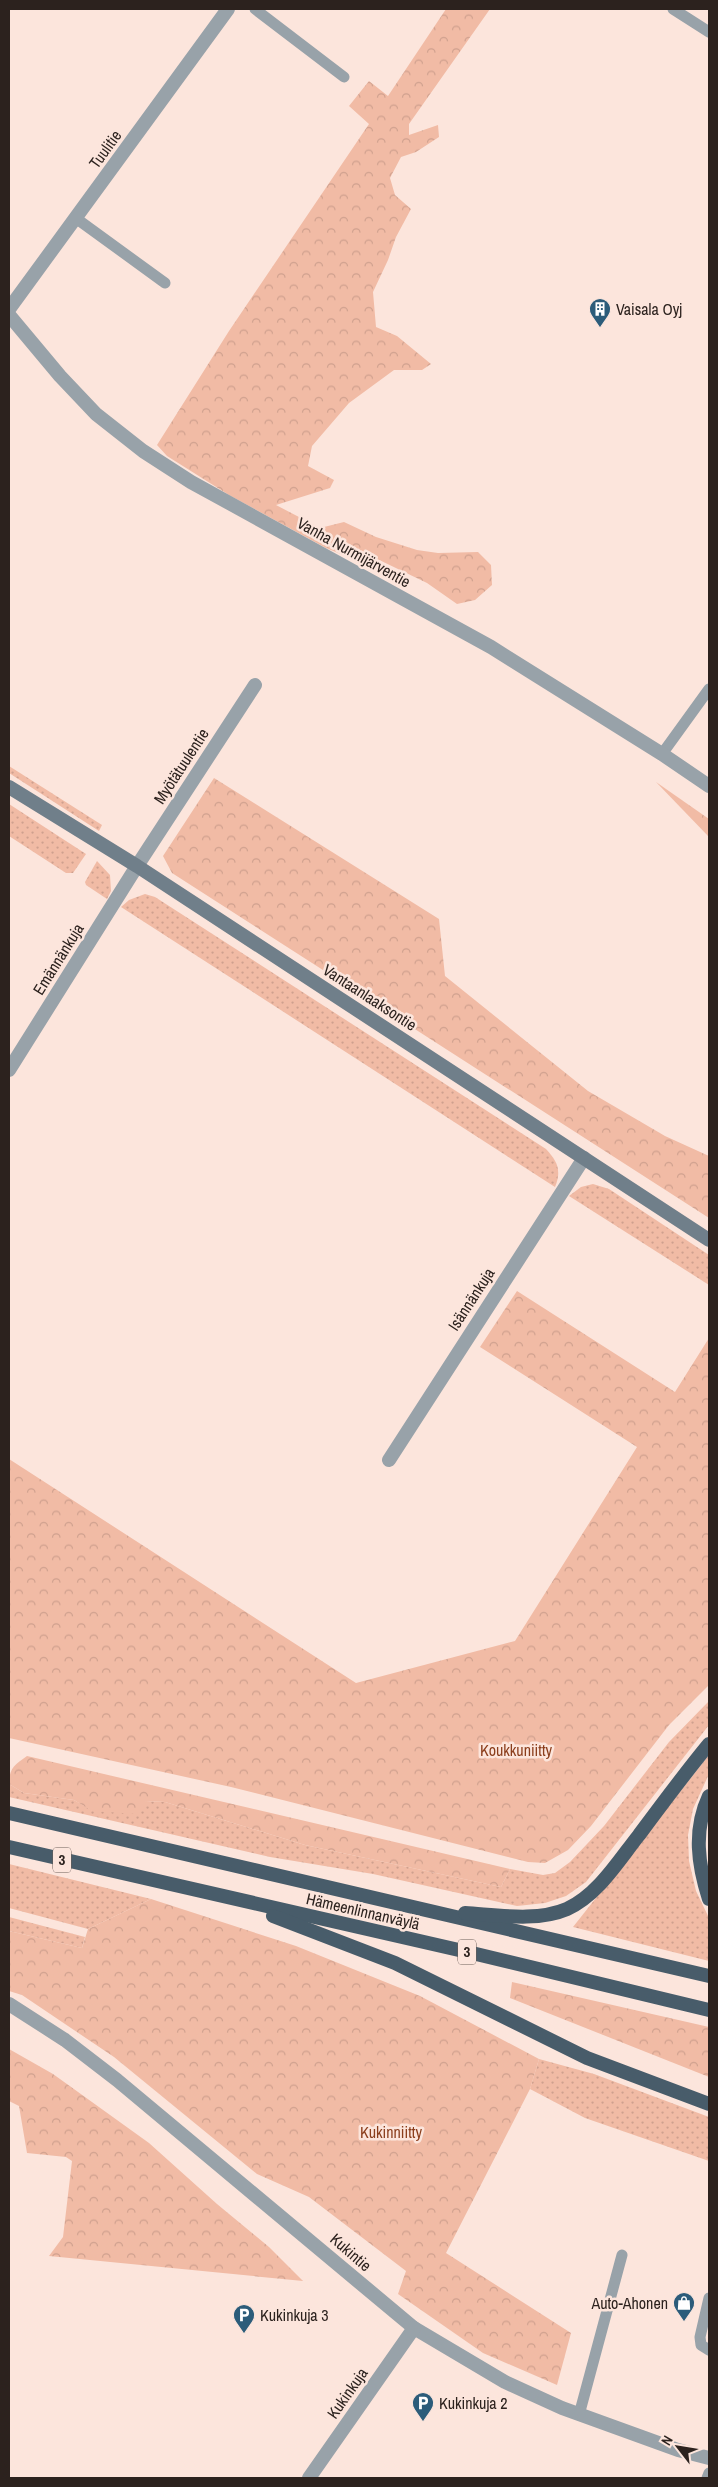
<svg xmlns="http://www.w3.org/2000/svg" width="718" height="2487" font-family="'Archivo Narrow',sans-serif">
<defs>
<pattern id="grass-dots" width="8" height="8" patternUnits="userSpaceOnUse" patternTransform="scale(1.25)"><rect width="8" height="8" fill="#f1bba5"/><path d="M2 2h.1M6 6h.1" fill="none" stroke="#cfa08e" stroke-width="1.8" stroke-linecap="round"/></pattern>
<pattern id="forest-crowns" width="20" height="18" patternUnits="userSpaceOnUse" patternTransform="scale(1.25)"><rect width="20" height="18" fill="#f1bba5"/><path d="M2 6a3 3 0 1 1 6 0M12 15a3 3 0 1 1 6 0" fill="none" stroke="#cfa08e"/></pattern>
</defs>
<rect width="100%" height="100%" fill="#fce5dc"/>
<g fill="url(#grass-dots)">
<polygon points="9,766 102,825 99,831 9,773"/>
<polygon points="9,804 86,854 73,873 66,873 9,836"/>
<polygon points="97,861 110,875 111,891 107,899 86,885 85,882"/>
<path d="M145,894l10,3 391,252c11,12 16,21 9,38l-434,-280 8,-7z"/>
<polygon points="593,1184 609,1189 709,1255 709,1285 569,1196 581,1187"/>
<polygon points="709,1701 709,1725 586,1882 566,1896 545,1903 517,1906 373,1874 270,1857 9,1797 9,1784 24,1793 74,1800 93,1811 146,1801 165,1802 305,1845 501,1887 510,1869 543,1875 555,1873 570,1862 604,1826 669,1742"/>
<polygon points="709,1755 709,1774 693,1809 688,1835 689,1861 696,1891 709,1918 709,1961 573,1927"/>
<polygon points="9,1864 151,1899 88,1929 9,1908"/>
<polygon points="9,1917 85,1937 82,1948 9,1931"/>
<polygon points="539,2059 594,2074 709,2117 709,2161 585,2118 530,2089"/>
</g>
<g fill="url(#forest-crowns)">
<polygon points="446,9 490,9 409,124 409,135 438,125 439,137 416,152 401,157 390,178 395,195 411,209 396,237 388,260 373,292 376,327 397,336 431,364 422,370 394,370 349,403 312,446 308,466 334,480 330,488 276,505 320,528 344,522 376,537 417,550 438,553 478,552 491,565 492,585 475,600 457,604 427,583 373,557 348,557 326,548 229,495 167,456 157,445 229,331 369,124 349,106 369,81 388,96"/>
<polygon points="214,778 439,919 445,976 588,1091 665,1136 709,1156 709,1218 172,873 163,856"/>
<polygon points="656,782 709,819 709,837"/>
<polygon points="517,1291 675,1392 709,1338 709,1685 669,1725 591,1826 568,1850 545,1863 528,1862 231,1787 9,1738 9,1459 356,1683 515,1641 637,1447 480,1347"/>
<path d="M27,1756l483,113 -9,18 -196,-42 -140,-43 -19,-1 -8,13 -46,-3 -18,-11 -50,-7 -15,-9c0,-15 5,-19 18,-28z"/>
<polygon points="151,1899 296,1946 420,1996 539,2059 530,2089 446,2253 571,2333 557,2385 483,2353 398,2294 406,2271 309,2197 257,2174 114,2057 22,1995 9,1991 9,1931 82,1948 88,1929"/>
<polygon points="512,1982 709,2027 709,2077 510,1998"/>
<polygon points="9,2049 53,2074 149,2143 217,2204 269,2247 303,2281 49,2256 63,2237 72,2161 66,2157 27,2153 19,2106 9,2101"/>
</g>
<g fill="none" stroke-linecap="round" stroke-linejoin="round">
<g stroke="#98a2a9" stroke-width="11">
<polyline points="255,9 344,77"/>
<polyline points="673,9 709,32"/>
<polyline points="77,219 165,283"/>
<polyline points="662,754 709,689"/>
<polyline points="709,2298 700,2337 701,2345 709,2350"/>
<polyline points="579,2415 622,2255"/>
<polyline points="707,2478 709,2473"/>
</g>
<g stroke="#98a2a9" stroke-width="14">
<polyline points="9,309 228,9"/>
<polyline points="9,1070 137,866 255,685"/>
<polyline points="389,1460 584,1158"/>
<polyline points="9,2004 65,2040 117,2080 414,2328 505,2382 562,2408 678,2450 709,2458"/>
<polyline points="309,2478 414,2328"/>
</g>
<polyline stroke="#98a2a9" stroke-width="14" points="9,315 60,376 96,414 143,451 191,482 491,647 662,754 709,786"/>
<polyline stroke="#707f8a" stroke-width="14" points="9,787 137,866 709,1240"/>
<g stroke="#485c6a" stroke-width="14">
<path d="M709,1796c-16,34 -11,69 0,103"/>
<polyline points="9,1813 709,1976"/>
<polyline points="9,1847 472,1953 709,2010"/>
<path d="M465,1913c32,2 72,9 102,-4 31,-14 52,-49 72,-74 23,-31 46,-62 70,-91"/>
<polyline points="273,1916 395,1963 587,2058 709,2104"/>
</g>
</g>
<defs>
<g id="building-pin" transform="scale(1.125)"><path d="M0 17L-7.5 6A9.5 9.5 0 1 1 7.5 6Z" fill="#2c5c7a" stroke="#fce5dc"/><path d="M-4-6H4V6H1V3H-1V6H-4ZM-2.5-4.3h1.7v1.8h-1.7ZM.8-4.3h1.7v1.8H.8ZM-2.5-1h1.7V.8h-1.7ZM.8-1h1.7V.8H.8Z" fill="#fff"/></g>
<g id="shop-pin" transform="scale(1.125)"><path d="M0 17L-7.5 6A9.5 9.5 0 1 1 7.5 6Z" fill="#2c5c7a" stroke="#fce5dc"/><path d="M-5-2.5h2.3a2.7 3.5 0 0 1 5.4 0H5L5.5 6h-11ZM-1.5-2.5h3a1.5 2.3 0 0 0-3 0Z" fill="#fff"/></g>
<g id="parking-pin" transform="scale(1.125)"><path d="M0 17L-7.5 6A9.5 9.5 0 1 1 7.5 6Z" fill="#2c5c7a" stroke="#fce5dc"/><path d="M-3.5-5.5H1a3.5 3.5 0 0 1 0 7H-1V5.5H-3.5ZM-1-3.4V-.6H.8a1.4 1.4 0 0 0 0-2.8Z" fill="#fff"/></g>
</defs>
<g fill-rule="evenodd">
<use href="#building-pin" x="600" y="309"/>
<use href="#shop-pin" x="684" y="2303"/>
<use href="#parking-pin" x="244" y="2315"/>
<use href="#parking-pin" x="423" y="2403"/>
</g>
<g text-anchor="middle" stroke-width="5" stroke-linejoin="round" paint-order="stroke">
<g fill="#fce5dc" stroke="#6a5c57" stroke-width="1">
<rect x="53" y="1847.5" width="18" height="25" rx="4"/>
<rect x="458" y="1939.5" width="18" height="25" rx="4"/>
</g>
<g font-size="15" font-weight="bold" fill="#2c221e">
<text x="62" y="1865">3</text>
<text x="467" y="1957">3</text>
</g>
<g font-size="16" fill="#2c221e" stroke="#fce5dc">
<text transform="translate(105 149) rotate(-54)" y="6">Tuulitie</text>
<text transform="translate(354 552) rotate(29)" y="6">Vanha Nurmijärventie</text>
<text transform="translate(181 766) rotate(-57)" y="6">Myötätuulentie</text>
<text transform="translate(58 959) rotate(-58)" y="6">Emännänkuja</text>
<text transform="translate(370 997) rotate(33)" y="6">Vantaanlaaksontie</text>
<text transform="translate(471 1299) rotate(-57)" y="6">Isännänkuja</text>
<text transform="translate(363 1911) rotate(13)" y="6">Hämeenlinnanväylä</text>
<text transform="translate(351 2252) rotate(41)" y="6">Kukintie</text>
<text transform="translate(347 2393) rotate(-55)" y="6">Kukinkuja</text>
</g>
<g font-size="16" fill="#2c221e" stroke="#fce5dc" text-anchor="start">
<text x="616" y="315">Vaisala Oyj</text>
<text x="668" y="2309" text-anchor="end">Auto-Ahonen</text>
<text x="260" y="2321">Kukinkuja 3</text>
<text x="439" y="2409">Kukinkuja 2</text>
</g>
<g font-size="16" fill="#8b3e1c" stroke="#fce5dc">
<text x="516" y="1756">Koukkuniitty</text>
<text x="391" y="2138">Kukinniitty</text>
</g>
</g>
<rect width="718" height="2487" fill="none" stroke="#2c221e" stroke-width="20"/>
<g transform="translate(678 2447) rotate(301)" stroke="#fce5dc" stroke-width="4" paint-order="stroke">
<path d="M0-4L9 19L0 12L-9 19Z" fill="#2c221e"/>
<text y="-8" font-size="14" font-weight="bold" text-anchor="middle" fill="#2c221e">N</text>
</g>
</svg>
